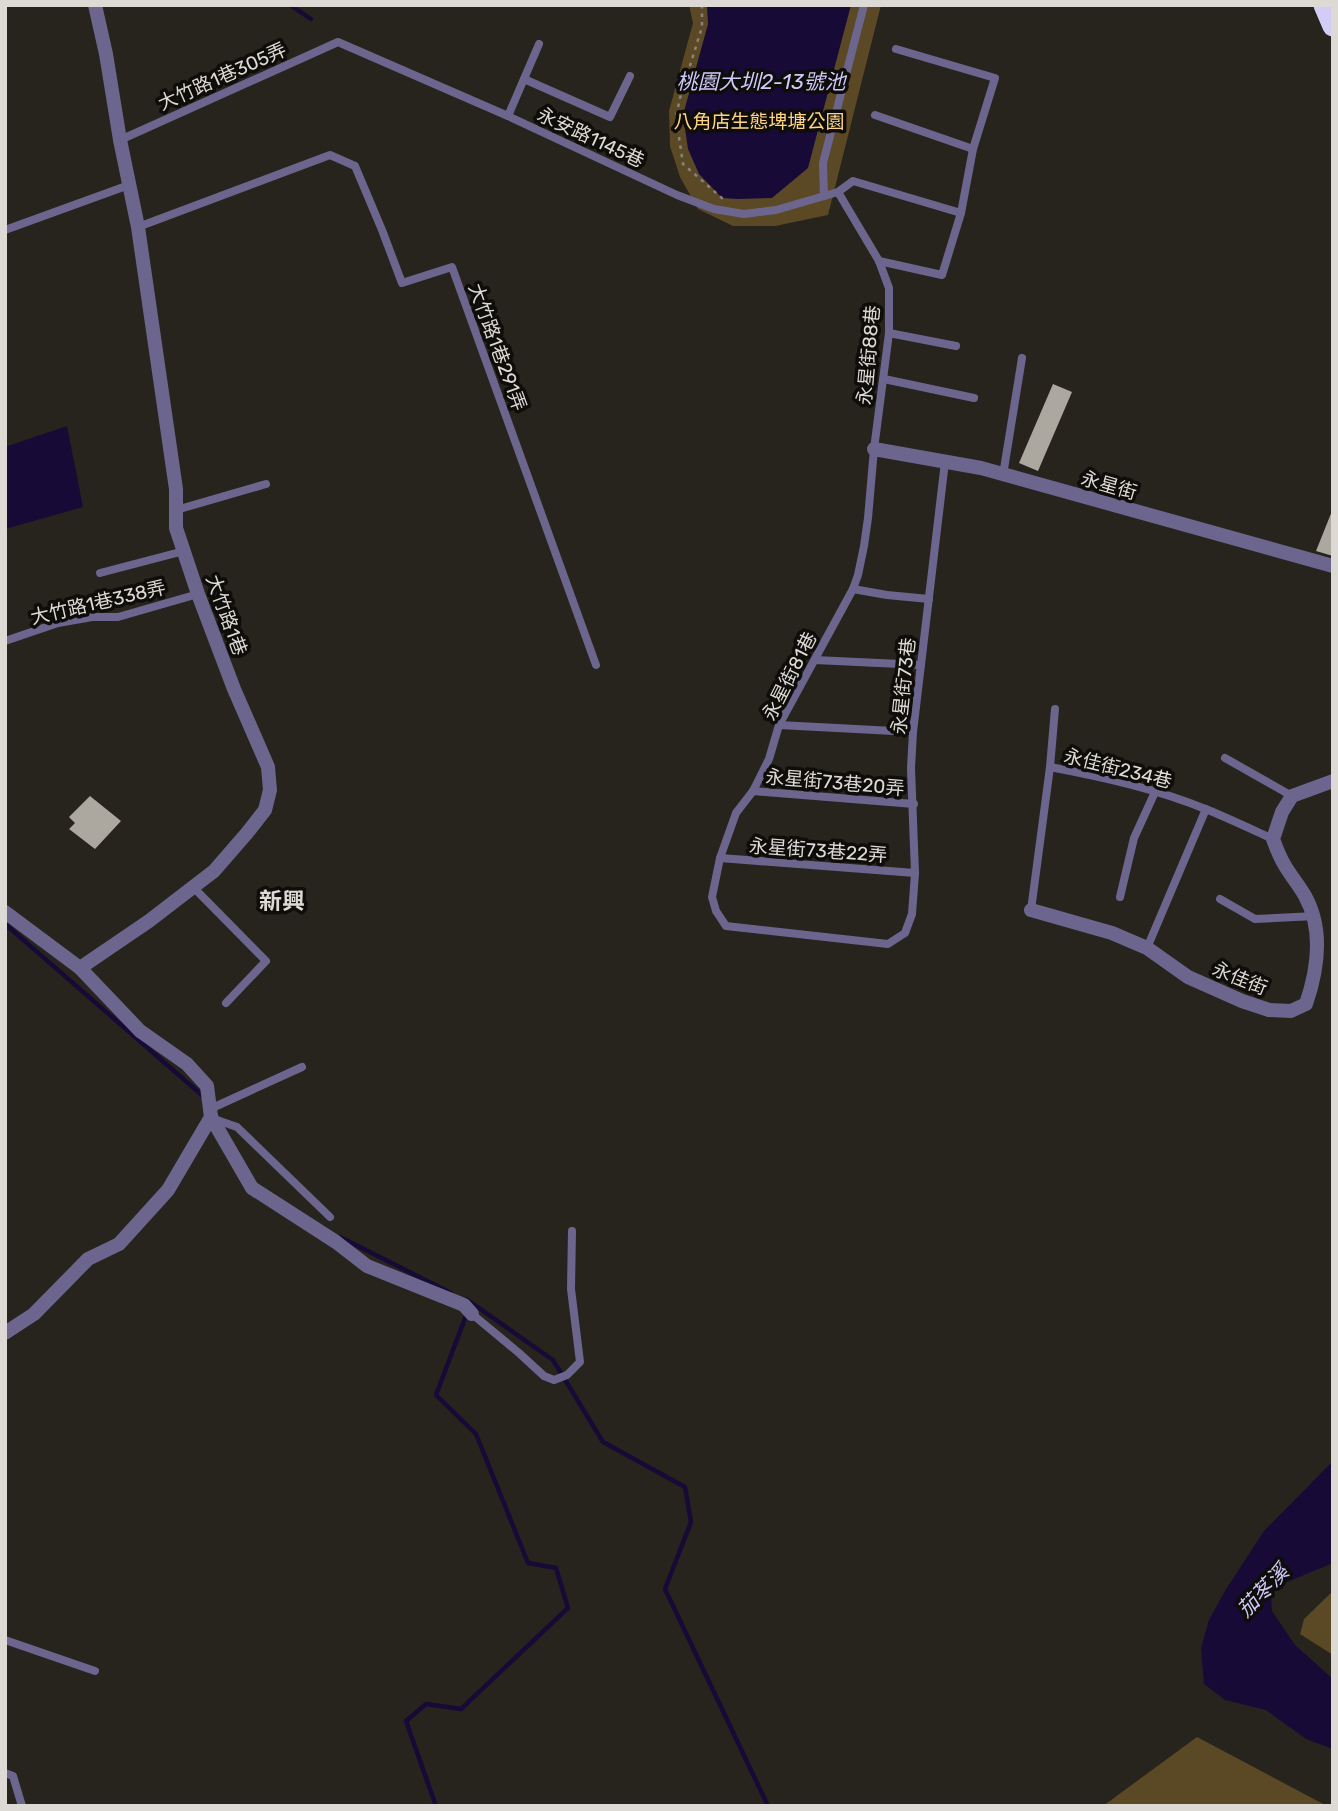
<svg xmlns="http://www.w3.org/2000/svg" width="1338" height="1811" font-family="Rubik,'Noto Sans TC',sans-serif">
<rect width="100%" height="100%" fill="#27241d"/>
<g fill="#5b4925">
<polygon points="689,5 881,5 828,215 775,226 733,226 698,209 680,177 670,146 669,111 693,23"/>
<polygon points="1333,1591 1333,1655 1300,1634 1304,1619"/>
<polygon points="1197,1737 1327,1806 1103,1806"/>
</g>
<g fill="#170a37">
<polygon points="707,5 851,5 808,168 772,198 738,199 722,198 699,174 688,149 683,115 708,24"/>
<polygon points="67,426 83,507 5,529 5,447"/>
<polygon points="1333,1461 1333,1563 1280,1585 1271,1596 1272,1611 1295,1645 1333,1679 1333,1749 1306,1739 1266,1710 1225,1700 1204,1684 1201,1648 1209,1620 1225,1591 1264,1531"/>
</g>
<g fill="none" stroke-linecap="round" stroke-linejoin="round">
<g stroke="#170a37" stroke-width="4.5">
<polyline points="290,5 311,19"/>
<polyline points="5,924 204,1097"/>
<polyline points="340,1237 451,1293"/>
<polyline points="466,1299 553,1360 603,1442 685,1487 691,1522 665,1589 768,1806"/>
<polyline points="436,1806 406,1721 426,1704 461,1709 568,1608 556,1568 528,1563 476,1434 436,1395 467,1313"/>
</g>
</g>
<g fill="#aca8a0">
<polygon points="1053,384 1072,392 1038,471 1019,463"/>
<polygon points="1332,511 1333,511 1333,556 1316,551"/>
<polygon points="90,796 121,821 95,849 69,829 75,823 69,817"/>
</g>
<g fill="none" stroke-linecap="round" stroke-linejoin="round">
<polyline stroke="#87847e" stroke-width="2.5" stroke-dasharray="3.5 5" stroke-linecap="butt" points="702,5 702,27 680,98 676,117 683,164 723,199"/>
<g stroke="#6c668f" stroke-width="8">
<polyline points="524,79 610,117 630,76"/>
<polyline points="875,115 973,149"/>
<polyline points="508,116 539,44"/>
<polyline points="120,140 338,42 508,116 677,195 714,209 744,214 776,210 838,192 853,181 961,213"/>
<polyline points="838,192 879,261 889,288 889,333 874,449 868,518 864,546 858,575 853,589 779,725 769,759 753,791 736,813 720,858 712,897 716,911 726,926 888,944 905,933 912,914 915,873 911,768 913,732 945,462"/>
<polyline points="824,196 823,163 864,5"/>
<polyline points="138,227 330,155 355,166 382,230 402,283 452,267 596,665"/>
<polyline points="5,230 129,185"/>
<polyline points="879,261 942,275 961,213 973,149 995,78 896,49"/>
<polyline points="889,333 956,346"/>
<polyline points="884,379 974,398"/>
<polyline points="1003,475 1022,358"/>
<polyline points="176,510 266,484"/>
<polyline points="100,573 184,551"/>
<polyline points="853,589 887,595 929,599"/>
<polyline points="5,641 58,623 92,617 118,617 198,594"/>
<polyline points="815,660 921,665"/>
<polyline points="779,725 913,732"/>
<polyline points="1225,758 1292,796"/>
<polyline points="1050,767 1055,709"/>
<polyline points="753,791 914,804"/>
<polyline points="720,858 915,873"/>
<polyline points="193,887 266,961 226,1003"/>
<polyline points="1120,897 1134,838 1155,792"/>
<polyline points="1220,899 1255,919 1315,916"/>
<path d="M1031,910l19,-143c53,10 107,22 158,43 22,9 43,19 65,29"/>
<polyline points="1147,948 1206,809"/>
<polyline points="210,1109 302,1067"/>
<polyline points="214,1119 237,1127 330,1217"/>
<polyline points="472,1314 519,1353 544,1376 554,1380 567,1375 580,1362 571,1289 572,1231"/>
<polyline points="5,1640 95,1671"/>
<polyline points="5,1773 13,1776 22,1806"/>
</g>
<g stroke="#6c668f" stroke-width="14">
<polyline points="874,449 981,468 1333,566"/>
<path d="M1031,910l81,23 35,15 41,29 54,24 27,9 22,1 15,-7c12,-35 18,-74 -1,-108 -6,-11 -15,-21 -21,-32 -5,-8 -8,-17 -11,-25l9,-27 10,-16 41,-15"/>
<polyline points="5,912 80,968 140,1031 187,1064 207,1086 211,1117 168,1190 119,1244 88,1259 34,1314 5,1333"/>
<polyline points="80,968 149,921 214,871 247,833 265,810 270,790 268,767 234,689 198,594 176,528 176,489 138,227 120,140 106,54 95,5"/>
<polyline points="211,1117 252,1188 336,1242 367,1266 464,1305 472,1314"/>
</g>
<polyline stroke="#d2cdf6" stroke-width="21" points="1324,5 1333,26"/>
</g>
<g text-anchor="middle" stroke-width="7" stroke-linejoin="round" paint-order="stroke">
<g font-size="19" fill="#dddad6" stroke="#0f0d0a">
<text transform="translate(222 76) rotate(-24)" y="7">大竹路1巷305弄</text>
<text transform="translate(591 137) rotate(25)" y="7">永安路1145巷</text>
<text transform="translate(498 347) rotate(70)" y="7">大竹路1巷291弄</text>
<text transform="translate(868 355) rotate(-85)" y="7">永星街88巷</text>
<text transform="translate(1109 485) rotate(16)" y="7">永星街</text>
<text transform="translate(98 602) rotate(-13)" y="7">大竹路1巷338弄</text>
<text transform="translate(227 615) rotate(70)" y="7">大竹路1巷</text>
<text transform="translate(789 676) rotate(-63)" y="7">永星街81巷</text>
<text transform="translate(903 686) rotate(-84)" y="7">永星街73巷</text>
<text transform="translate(1118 768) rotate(14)" y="7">永佳街234巷</text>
<text transform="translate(835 782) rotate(5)" y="7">永星街73巷20弄</text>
<text transform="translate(818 850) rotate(4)" y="7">永星街73巷22弄</text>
<text transform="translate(1240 978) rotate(22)" y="7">永佳街</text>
</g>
<g font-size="19" fill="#ffd583" stroke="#0f0d0a">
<text x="759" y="128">八角店生態埤塘公園</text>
</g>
<g font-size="21" font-style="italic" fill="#cfc9fa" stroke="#0f0d0a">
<text x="761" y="89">桃園大圳2-13號池</text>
<text transform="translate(1263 1591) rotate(-46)" y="7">茄苳溪</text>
</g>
<g font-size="23" font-weight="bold" fill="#dddad6" stroke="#0f0d0a">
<text x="282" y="909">新興</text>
</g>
</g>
<rect width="1338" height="1811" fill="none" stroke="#dddad6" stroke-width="14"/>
</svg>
